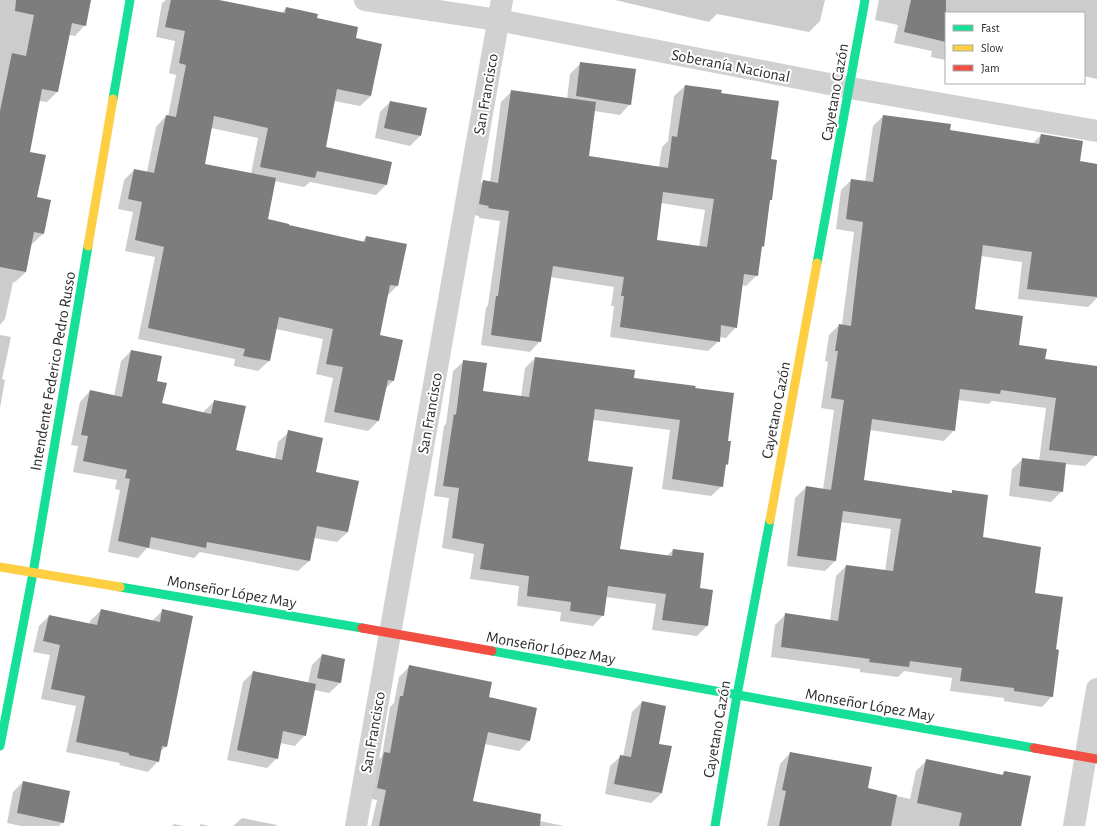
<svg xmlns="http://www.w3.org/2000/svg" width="1097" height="826" font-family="'Alegreya Sans',sans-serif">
<rect width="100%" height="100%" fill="#fff"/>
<g fill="#0003" fill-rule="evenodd">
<polygon points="0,0 90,0 85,25 75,36 69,35 57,92 47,102 39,101 29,153 43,234 32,244 31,244 26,272 15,282 13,282 5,319 0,325"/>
<path d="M166,0h43l72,14 5,-6 30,11 38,20 17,57 -11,10 -26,-5 -9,47 66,15 -5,22 -10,10 -66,-13 -6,5 -30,-6 -7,39 21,6 74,16 4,-5 31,49 -10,10 -8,40 14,45 -8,8 -7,32 -10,10 -44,-9 9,-44 -17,-4 7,-35 -47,-10 -7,32 -11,10 -24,-5 1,-7 -97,-20 17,-82 -30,-6 8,-39 -15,-3 6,-29 10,-10 13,2 9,-45 10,-11 2,1 8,-42 -7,-2 6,-32 -19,-4 6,-34zM211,128l47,10 -7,36 -48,-9z"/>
<polygon points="615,0 825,0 820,21 809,32 717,14 709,22"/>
<polygon points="879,0 1097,0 1097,79 1084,76 1084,13 946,13 946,60 931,57 932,51 894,43 898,25 875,20"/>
<path d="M581,63l49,41 -10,11 -26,-4 -6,46 71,10 3,-20 6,-6 6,-45 11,-10 35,8 50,66 1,40 -2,1 -6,45 -2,3 -4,26 -11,11 -4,-1 -6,42 -10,11 -7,-1v4l-11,10 -98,-14 4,-31h-3l3,-19 -64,-10 -10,64 -10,11 -49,-7 5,-37 2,-3 12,-84 -21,-3v-2l-10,-2 4,-23 10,-10 7,1 11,-80 11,-11 55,8 3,-25zM661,203l44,7 -6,37 -44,-6z"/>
<polygon points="390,102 420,136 410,146 375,138 380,112"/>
<polygon points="883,116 949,131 1032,144 1041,135 1079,162 1097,165 1097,298 1088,307 1018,299 1022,262 981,256 973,309 1018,346 1044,360 1097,367 1097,444 1095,456 1085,466 1065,464 1062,491 1051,502 1009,496 1012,469 1023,459 1039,461 1046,408 992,401 989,404 958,400 954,430 944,441 870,430 862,481 950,494 953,491 981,538 1034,594 1054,650 1052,696 1042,707 1004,701 1004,698 950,691 952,678 904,671 898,677 860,672 860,669 771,657 775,625 786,614 830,621 836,576 846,566 885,571 891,529 840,522 835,561 825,571 787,566 795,498 806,487 823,490 834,410 821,408 828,362 825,361 829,335 839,325 842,325 854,232 836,229 841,190 851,180 865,182 873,126"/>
<polygon points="0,335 11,337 2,379 5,380 0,408"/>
<polygon points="131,351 156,382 161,404 204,413 204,411 215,401 235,451 275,459 278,442 289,432 315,473 348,532 337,542 314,538 309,561 298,571 200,552 194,558 147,548 138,558 108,552 120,490 115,489 117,480 73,472 78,446 71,445 80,402 90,391 114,396 121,361"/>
<polygon points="535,358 633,379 694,389 727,442 727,464 724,467 722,486 711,496 662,489 670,430 593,420 587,462 618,550 667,556 673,550 699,589 707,626 697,636 652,630 656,604 606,597 603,615 593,626 560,621 561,612 517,606 519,586 470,579 474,554 442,548 449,498 434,496 444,426 446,424 453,371 464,361 482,392 521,397 525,368"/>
<polygon points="101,610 152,621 163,610 166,746 160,752 158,761 148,772 119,765 120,763 66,752 76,706 41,699 50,655 33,652 39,626 49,616 90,624 90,621"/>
<polygon points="322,655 344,660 340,683 329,693 314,690 305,735 295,746 280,743 277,758 267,768 227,760 243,682 253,672 308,683 312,665"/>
<polygon points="410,666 488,698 529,741 519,751 485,744 472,802 530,819 564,826 371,826 377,800 367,798 374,764 382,756 390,707 394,703 399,677"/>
<polygon points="642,702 657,744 662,793 651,803 605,794 610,766 621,756 623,756 632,712"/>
<polygon points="790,753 867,789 910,799 916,771 927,760 1000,776 1005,772 1020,826 767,826 780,764"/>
<polygon points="23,782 63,822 59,826 21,826 7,823 13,792"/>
<polygon points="242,818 277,825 277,826 233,826"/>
<polygon points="174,824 184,826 172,826"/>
<polygon points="201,824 209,826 199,826"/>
</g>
<g fill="#7d7d7d" fill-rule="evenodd">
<polygon points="16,0 91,0 86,26 72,23 58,92 42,89 30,152 46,155 37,197 51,200 44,234 34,232 26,272 0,267 0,111 12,53 26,56 34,15 15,11"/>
<polygon points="171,0 219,0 285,13 286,7 318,14 317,18 358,27 356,38 382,44 371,96 337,89 326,147 392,162 387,185 317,171 315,178 260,167 268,128 214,116 205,164 276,178 268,219 289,224 289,225 365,242 366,236 407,244 398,286 390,285 380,335 403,340 394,381 388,380 379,421 334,412 343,367 326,364 333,329 279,317 270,361 243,356 245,349 148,328 164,247 135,240 142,202 128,199 134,169 154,173 166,115 176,117 186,65 179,63 185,31 165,27"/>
<polygon points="911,0 946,0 946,42 904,32"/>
<polygon points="580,62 636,69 631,105 576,96"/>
<path d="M685,85l37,5 -1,3 58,8 -8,58 6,1 -5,40h-2l-6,47 -2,-1 -4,30 -14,-2 -7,54 -16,-3 -1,17 -100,-15 4,-31h-3l3,-19 -71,-11 -12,76 -50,-7 5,-39h2l11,-85 -21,-3 1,-2 -10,-2 4,-24 15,3 13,-93 85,12 -7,54 79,12 4,-32 5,1zM663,192l51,7 -7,48 -50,-7z"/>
<polygon points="390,101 427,108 421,136 384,128"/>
<polygon points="883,115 951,124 950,130 1039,144 1041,134 1083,141 1080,161 1097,164 1097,297 1027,289 1032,252 983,245 975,309 1023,316 1019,345 1047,349 1045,359 1097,366 1097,456 1049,450 1056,398 1001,390 1000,394 960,389 955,431 872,419 864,480 952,493 952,490 988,495 983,537 1041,547 1035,593 1063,597 1056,649 1059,650 1053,697 1014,691 1014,688 960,681 962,668 910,661 909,667 869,662 870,659 781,647 785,613 838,621 846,565 893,571 901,519 843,511 836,561 797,556 806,486 831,490 844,400 831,398 838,351 835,351 839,324 851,326 863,222 846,219 851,179 873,182"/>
<polygon points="131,350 162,356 157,381 167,383 162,403 211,414 214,400 246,406 236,450 282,460 288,430 323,438 316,472 359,481 348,532 317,526 310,561 207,542 206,548 151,537 149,548 118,541 130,479 125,478 127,470 83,461 88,436 81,435 90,390 122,397"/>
<polygon points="535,357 635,370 634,378 696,386 695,388 734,393 728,441 731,441 728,465 726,464 723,487 672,479 680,420 595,409 588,461 633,467 620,549 672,556 673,549 704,553 700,588 713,590 708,626 662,620 666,594 608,586 604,616 570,611 571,602 527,596 529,576 480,569 484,544 452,538 459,488 443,486 454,414 456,415 463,360 487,363 483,391 529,397"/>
<polygon points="1022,458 1066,463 1063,492 1019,486"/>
<polygon points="101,609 160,622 162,609 193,616 167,747 162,746 159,762 129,755 129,753 76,742 85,696 51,689 60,645 43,641 49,615 97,625"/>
<polygon points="322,654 345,659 341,683 317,678"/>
<polygon points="409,665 492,682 489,697 537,708 530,741 488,732 473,801 541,814 540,826 379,826 386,790 377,788 384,752 390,753 400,696 403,696"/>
<polygon points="253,671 316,684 306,736 283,731 278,759 237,750"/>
<polygon points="642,701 666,706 659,744 672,746 662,793 614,784 620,755 631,757"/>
<polygon points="790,752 872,767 868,788 897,795 891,826 779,826 786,791 782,790"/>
<polygon points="926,759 1003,775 1004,771 1031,776 1021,826 959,826 962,813 917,803"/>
<polygon points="23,781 70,791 64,823 17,813"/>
</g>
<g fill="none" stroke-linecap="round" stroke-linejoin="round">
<g stroke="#d1d1d1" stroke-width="22">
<polyline points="365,0 498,20 850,88 1097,131"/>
<polyline points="356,826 502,0"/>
<polyline points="1074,826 1097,689"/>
</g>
<g stroke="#16e098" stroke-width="9">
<polyline points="113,99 130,0"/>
<polyline points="817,263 865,0"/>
<polyline points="120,587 362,628"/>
<polyline points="492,651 1034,748"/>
<polyline points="0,746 33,573 88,246"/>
<polyline points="715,826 737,695 770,520"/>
</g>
<g stroke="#ffcf43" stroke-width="9">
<polyline points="88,246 113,99"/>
<polyline points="770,520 817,263"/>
<polyline points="0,567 120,587"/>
</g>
<g stroke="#f24e42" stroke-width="9">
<polyline points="362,628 492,651"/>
<polyline points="1034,748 1097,759"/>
</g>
</g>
<g text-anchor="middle" stroke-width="4" stroke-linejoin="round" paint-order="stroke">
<g font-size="16" fill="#2c2c2c" stroke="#fff">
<text transform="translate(731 65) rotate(11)" y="6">Soberanía Nacional</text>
<text transform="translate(834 92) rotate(-80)" y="6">Cayetano Cazón</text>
<text transform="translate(485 94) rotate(-80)" y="6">San Francisco</text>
<text transform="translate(52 371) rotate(-80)" y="6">Intendente Federico Pedro Russo</text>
<text transform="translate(775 410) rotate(-79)" y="6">Cayetano Cazón</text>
<text transform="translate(429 413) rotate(-80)" y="6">San Francisco</text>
<text transform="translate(232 591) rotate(10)" y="6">Monseñor López May</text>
<text transform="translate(551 647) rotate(10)" y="6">Monseñor López May</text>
<text transform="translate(870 704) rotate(10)" y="6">Monseñor López May</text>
<text transform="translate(716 729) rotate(-80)" y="6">Cayetano Cazón</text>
<text transform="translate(372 732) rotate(-80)" y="6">San Francisco</text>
</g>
</g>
<rect x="945" y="12" width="140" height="72" fill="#ffffff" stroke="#ababab"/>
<rect x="953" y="25" width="20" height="6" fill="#16e098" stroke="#ababab"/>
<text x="981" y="32" font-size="12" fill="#2c2c2c">Fast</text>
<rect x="953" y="45" width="20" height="6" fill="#ffcf43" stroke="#ababab"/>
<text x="981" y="52" font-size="12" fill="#2c2c2c">Slow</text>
<rect x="953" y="65" width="20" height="6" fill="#f24e42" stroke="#ababab"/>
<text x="981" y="72" font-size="12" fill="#2c2c2c">Jam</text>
</svg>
